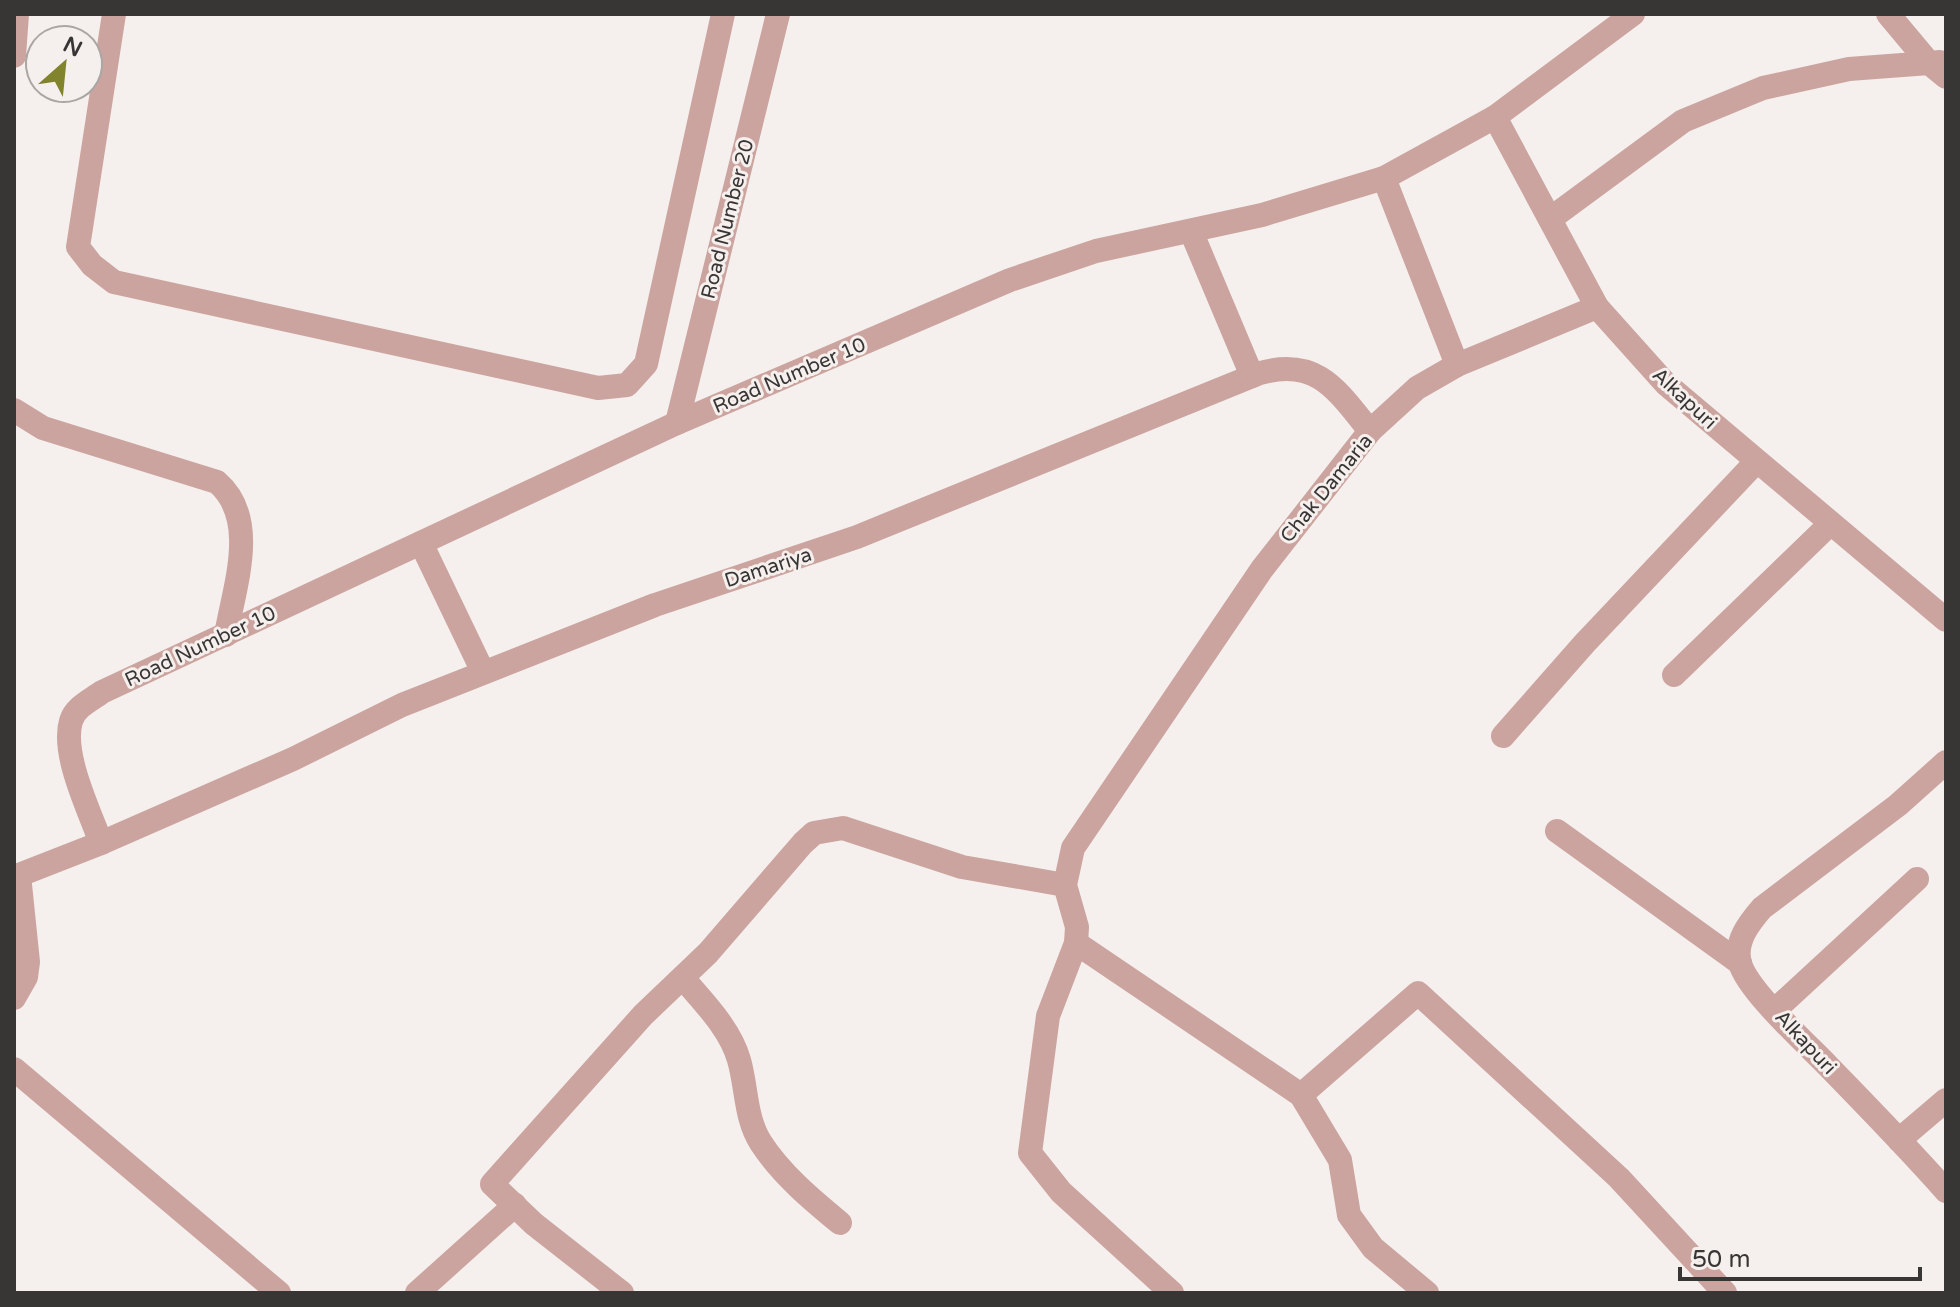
<svg xmlns="http://www.w3.org/2000/svg" width="1960" height="1307" font-family="'Varela Round',sans-serif">
<rect width="100%" height="100%" fill="#f5f0ed"/>
<g fill="none" stroke-linecap="round" stroke-linejoin="round">
<g stroke="#cca49f" stroke-width="24">
<polyline points="114,14 78,247 92,265 114,282 598,388 627,385 646,364 723,14"/>
<polyline points="1888,14 1929,63 1940,62"/>
<polyline points="14,56 17,14"/>
<polyline points="1495,117 1597,307 1666,384 1946,620"/>
<polyline points="1384,178 1457,365"/>
<polyline points="1550,219 1683,121 1763,88 1849,69 1929,63 1946,77"/>
<polyline points="1191,231 1252,376"/>
<path d="M14,410l29,18 174,54c43,37 17,105 9,153"/>
<polyline points="677,423 778,14"/>
<polyline points="421,543 483,672"/>
<polyline points="1674,675 1829,525"/>
<polyline points="1503,736 1584,644 1756,462"/>
<path d="M1946,762l-48,43 -136,103c-13,15 -28,34 -22,55 7,27 67,81 88,103 40,41 80,82 118,125"/>
<polyline points="1557,831 1740,963"/>
<path d="M101,843c-11,-31 -40,-89 -30,-122 4,-14 20,-21 31,-29l575,-269 333,-143 86,-29 166,-36 122,-37 111,-61 138,-103"/>
<path d="M14,877l87,-34 192,-84 109,-54 253,-100 202,-68 403,-164c57,-16 77,17 110,58"/>
<polyline points="1076,943 1301,1095 1418,993 1619,1178 1725,1293"/>
<path d="M683,978c20,24 47,50 56,82 8,28 6,58 22,83 20,31 51,57 79,80"/>
<polyline points="14,998 26,977 28,962 19,875"/>
<polyline points="1775,1010 1917,879"/>
<polyline points="14,1069 279,1293"/>
<polyline points="1301,1095 1340,1160 1349,1215 1373,1248 1427,1293"/>
<polyline points="1899,1140 1946,1100"/>
<polyline points="417,1293 515,1205"/>
<polyline points="622,1293 534,1224 492,1184 643,1015 708,953 803,843 814,833 843,828 962,867 1065,885"/>
<polyline points="1172,1293 1061,1192 1030,1153 1048,1016 1076,943 1077,927 1065,885 1073,848 1262,569 1370,431 1417,388 1457,365 1597,307"/>
</g>
</g>
<g text-anchor="middle" stroke-width="6" stroke-linejoin="round" paint-order="stroke">
<g font-size="20" fill="#383635" stroke="#f5f0ed">
<text transform="translate(727 219) rotate(-76)" y="7">Road Number 20</text>
<text transform="translate(789 375) rotate(-23)" y="7">Road Number 10</text>
<text transform="translate(1685 398) rotate(43)" y="7">Alkapuri</text>
<text transform="translate(1326 488) rotate(-51)" y="7">Chak Damaria</text>
<text transform="translate(768 567) rotate(-18)" y="7">Damariya</text>
<text transform="translate(200 646) rotate(-25)" y="7">Road Number 10</text>
<text transform="translate(1806 1042) rotate(47)" y="7">Alkapuri</text>
</g>
</g>
<rect width="1960" height="1307" fill="none" stroke="#383635" stroke-width="32"/>
<g transform="translate(64 64) rotate(27)"><circle r="38" fill="#f5f0ed" stroke="#a9a6a3" stroke-width="2"/>
<path d="M0-6L14 30L0 20L-14 30Z" fill="#81832d"/>
<text y="-12" font-size="22" font-weight="bold" text-anchor="middle" fill="#383635">N</text>
</g>
<path d="M1680 1267v12h240v-12" fill="none" stroke="#383635" stroke-width="4"/>
<text x="1692" y="1267" font-size="24" fill="#383635" stroke="#f5f0ed" stroke-width="6" paint-order="stroke">50 m</text>
</svg>
